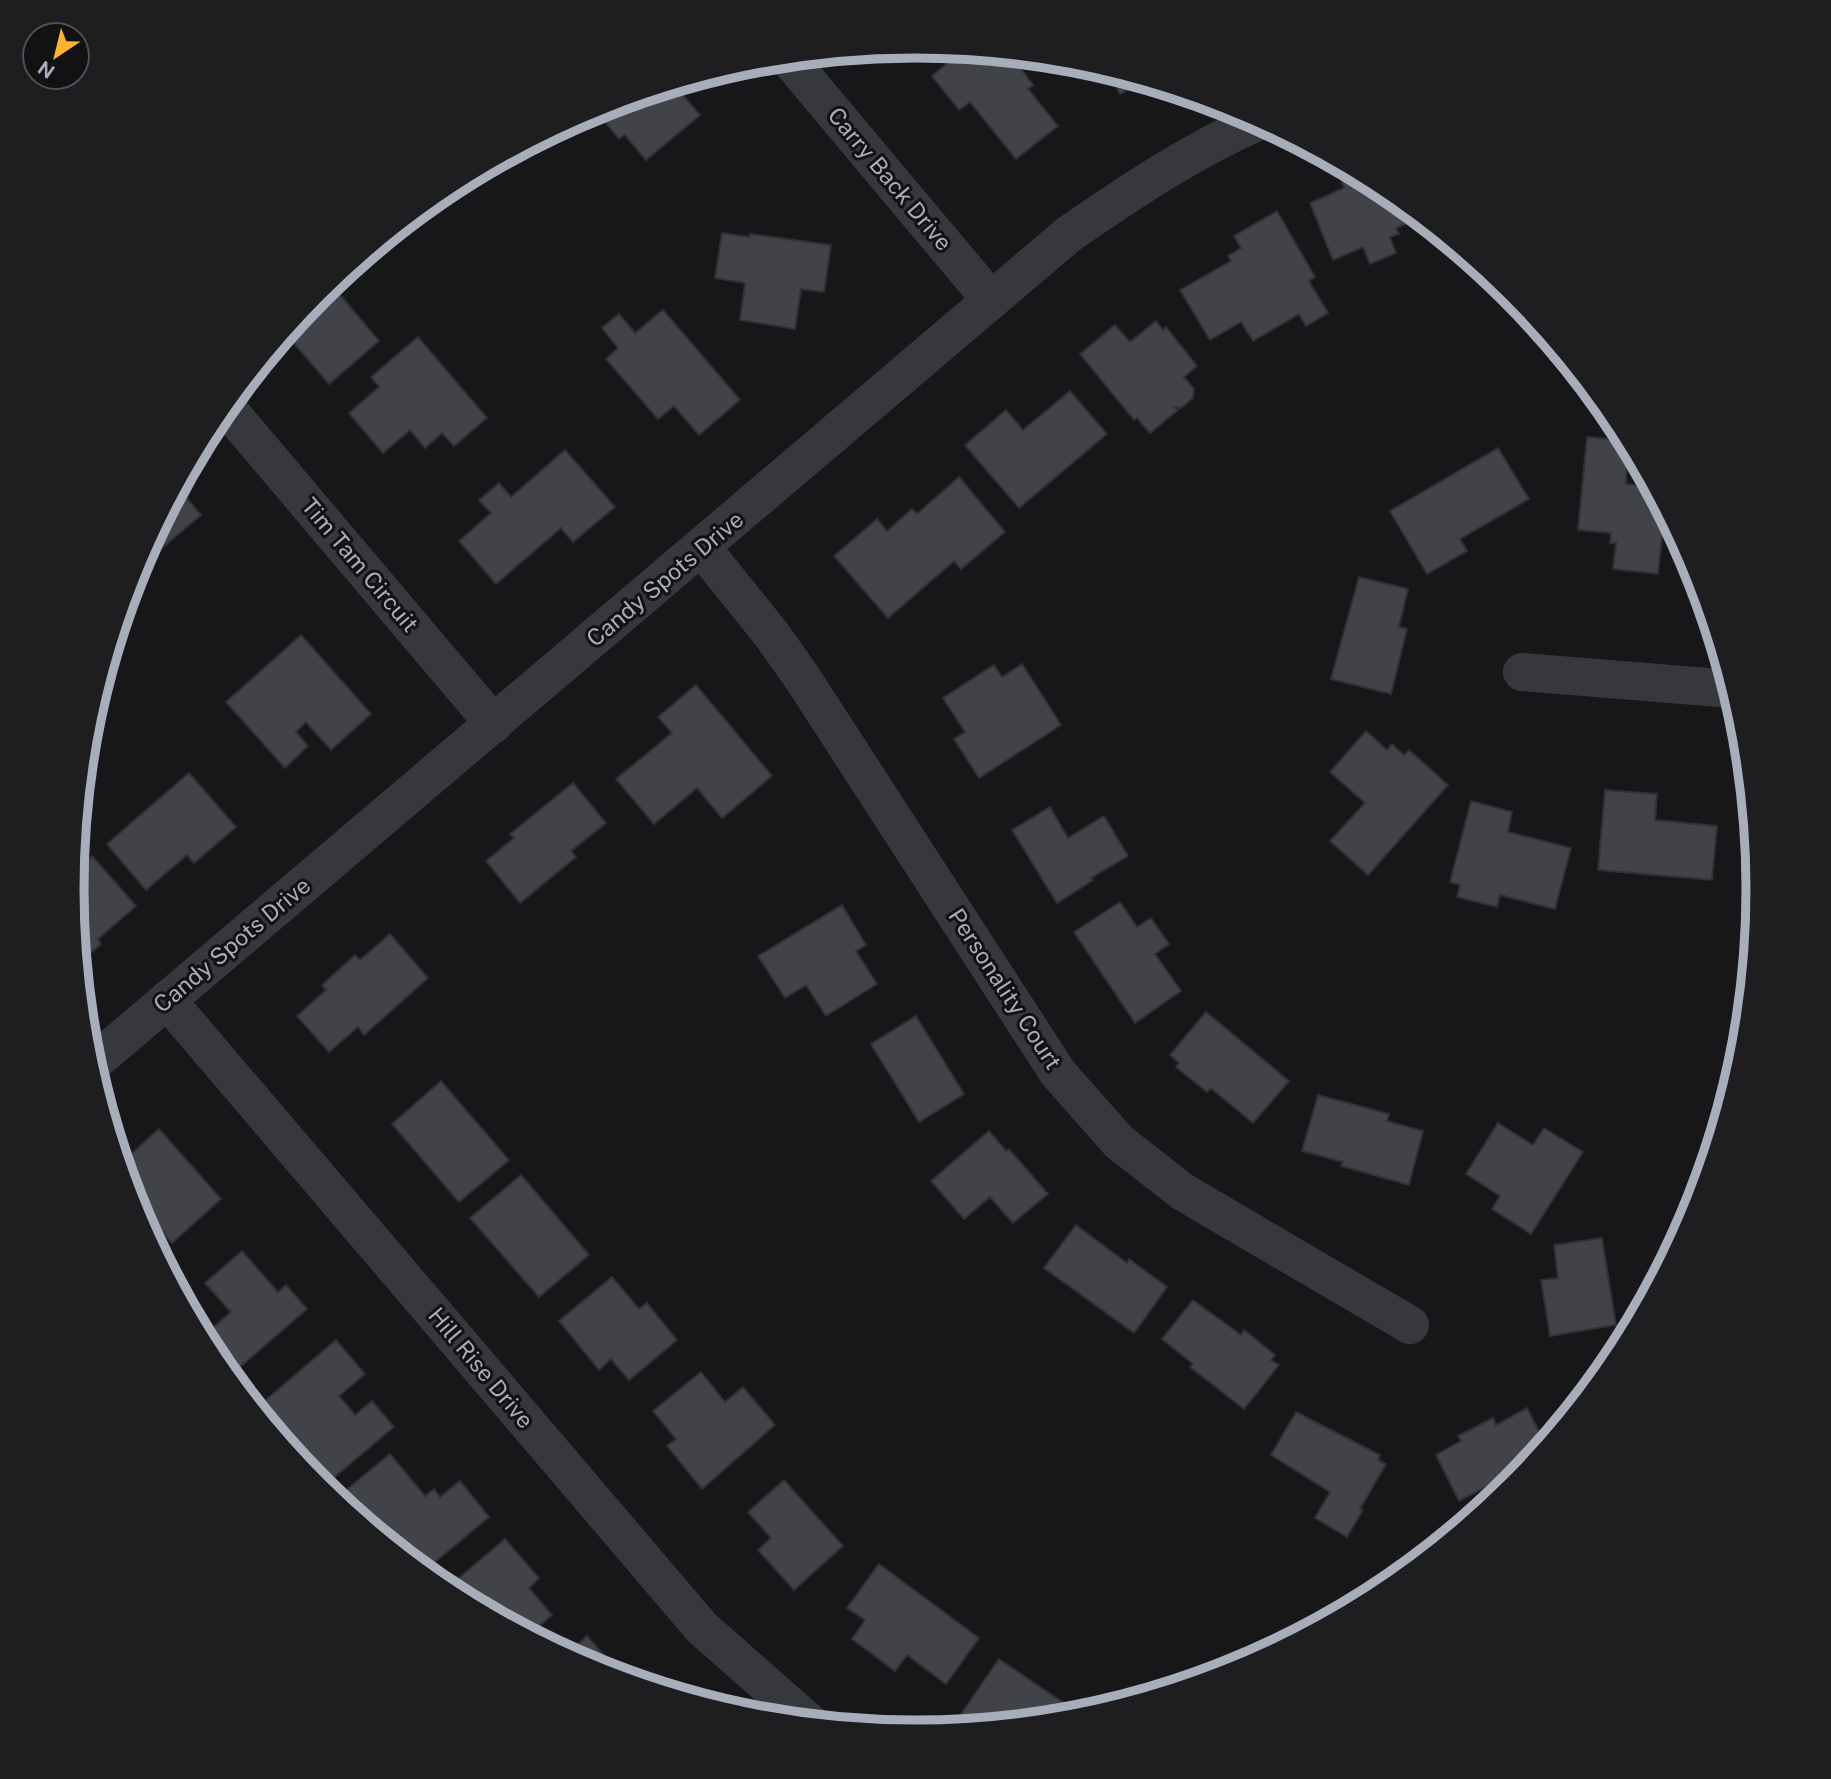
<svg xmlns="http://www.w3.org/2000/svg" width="1831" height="1779" font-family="'Public Sans',sans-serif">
<rect width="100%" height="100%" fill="#171719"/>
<g fill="#424349" stroke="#303035" stroke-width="2">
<polygon points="963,50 1011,55 1033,85 1028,89 1058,126 1016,159 970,102 959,110 932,76"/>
<polygon points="1107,70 1144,81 1120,94"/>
<polygon points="674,85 700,115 646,160 625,135 619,139 594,109"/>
<polygon points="1358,174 1385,188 1421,218 1396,228 1399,234 1390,237 1396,253 1370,264 1363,247 1333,260 1310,203 1344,188 1341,181"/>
<polygon points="1277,211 1315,277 1309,281 1328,313 1306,326 1299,314 1253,341 1241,322 1210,340 1180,290 1231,261 1228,256 1241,248 1234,236"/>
<polygon points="722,233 750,237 750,234 831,245 824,292 801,289 795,329 740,320 745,283 715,278"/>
<polygon points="330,283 379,341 329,384 285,333 319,292"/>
<polygon points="663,310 740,400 699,435 674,406 658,419 606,359 618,348 602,328 619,314 635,333"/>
<polygon points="1156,321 1163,330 1166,327 1197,366 1184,377 1194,389 1193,398 1181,408 1175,407 1178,410 1150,433 1137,418 1134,420 1080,354 1115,325 1130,342"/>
<polygon points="418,337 487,418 454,446 442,433 425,448 410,430 383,453 349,413 379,387 371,377"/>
<polygon points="1070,391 1107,434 1019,508 965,445 1006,410 1023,430"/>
<polygon points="1587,437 1628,441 1626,484 1636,485 1637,477 1648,478 1665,509 1658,574 1613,569 1616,543 1610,543 1611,533 1578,530"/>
<polygon points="1498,448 1529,499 1460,539 1467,551 1427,574 1390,511"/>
<polygon points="565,450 615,507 573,542 561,528 496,584 459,541 491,513 479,500 499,483 511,497"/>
<polygon points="959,477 1005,532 961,569 954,561 888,618 834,556 877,519 887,531 912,509 917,514"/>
<polygon points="178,488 201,515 162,548 152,536"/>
<polygon points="1359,577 1408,589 1399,627 1407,629 1391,694 1331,679"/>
<polygon points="301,635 371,714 331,750 306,722 296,732 308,746 285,768 226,702"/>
<polygon points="1022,664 1061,725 979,778 954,739 965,732 943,698 994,665 1002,677"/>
<polygon points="696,685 772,776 722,818 697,788 654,824 616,779 672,733 658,717"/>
<polygon points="1366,731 1387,750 1392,744 1404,755 1409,750 1448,785 1368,875 1330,841 1365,803 1330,772"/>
<polygon points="189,773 236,827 194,863 187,855 146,890 107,844"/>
<polygon points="573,783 606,823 571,851 576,857 520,903 486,861 514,838 510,834"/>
<polygon points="1605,790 1657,794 1655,820 1717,826 1712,880 1598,870"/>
<polygon points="1471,801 1512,812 1508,832 1571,848 1555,909 1500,895 1497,907 1457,897 1460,885 1450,882"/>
<polygon points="1050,807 1068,838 1104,816 1128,856 1091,878 1093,880 1057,903 1012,830"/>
<polygon points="92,856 136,906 98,939 101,944 79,963 72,889 73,873"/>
<polygon points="1120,902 1137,927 1151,918 1169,944 1155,954 1181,991 1135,1023 1074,932"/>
<polygon points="842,905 866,945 856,951 877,984 826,1016 806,985 785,998 758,956"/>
<polygon points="390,934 428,978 364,1035 358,1027 329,1052 297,1016 326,990 322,985 355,955 360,960"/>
<polygon points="1206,1012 1289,1081 1253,1123 1211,1088 1207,1092 1176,1067 1179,1063 1170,1055"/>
<polygon points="916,1016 964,1094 919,1122 871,1044"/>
<polygon points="441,1081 509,1160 459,1202 392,1124"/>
<polygon points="1318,1095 1389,1114 1387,1121 1423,1131 1409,1185 1341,1166 1343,1162 1302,1151"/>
<polygon points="1498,1123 1533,1145 1544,1128 1583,1152 1531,1234 1492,1209 1500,1196 1466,1174"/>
<polygon points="159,1129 221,1199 172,1243 159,1228 149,1237 136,1212 121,1163"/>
<polygon points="989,1131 1006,1151 1009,1149 1048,1194 1013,1223 990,1197 964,1219 931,1181"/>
<polygon points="521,1175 589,1255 539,1297 470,1218"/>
<polygon points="1076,1225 1127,1263 1129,1259 1167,1287 1134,1333 1044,1268"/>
<polygon points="1602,1238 1616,1325 1550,1336 1541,1280 1558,1278 1554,1245"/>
<polygon points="242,1251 278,1292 286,1285 307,1309 233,1373 202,1337 231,1312 205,1283"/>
<polygon points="612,1277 639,1309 647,1303 677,1340 629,1380 611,1359 599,1370 559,1321"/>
<polygon points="1193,1300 1241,1335 1244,1330 1275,1355 1271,1360 1279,1365 1244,1409 1190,1367 1193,1364 1162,1339"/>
<polygon points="336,1340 365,1374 339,1396 355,1415 372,1401 394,1427 326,1484 260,1405"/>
<polygon points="701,1372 725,1402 743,1387 775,1425 702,1489 667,1446 676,1439 653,1411"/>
<polygon points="1527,1408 1546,1445 1531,1464 1459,1501 1436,1455 1461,1441 1458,1436 1493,1418 1496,1425"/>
<polygon points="1296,1412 1380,1455 1378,1460 1386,1464 1360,1509 1363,1510 1347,1537 1315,1518 1330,1492 1271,1455"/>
<polygon points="390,1454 425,1496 434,1489 440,1497 460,1481 489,1517 423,1572 356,1517 339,1496"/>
<polygon points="784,1480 843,1546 794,1590 758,1550 771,1538 748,1512"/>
<polygon points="505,1539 539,1578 529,1588 552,1615 529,1635 476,1607 454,1582"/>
<polygon points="879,1564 979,1638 946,1684 907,1655 895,1671 852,1639 865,1620 847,1608"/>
<polygon points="587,1636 620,1673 616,1676 592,1669 566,1655"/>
<polygon points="999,1659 1083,1716 974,1728 959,1717"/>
</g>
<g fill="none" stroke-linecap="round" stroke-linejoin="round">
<g stroke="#37383e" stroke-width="38">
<polyline points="788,58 991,300"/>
<polyline points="225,406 494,724"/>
<polyline points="702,548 772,635 803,679 1058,1073 1119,1142 1183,1192 1410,1325"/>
<polyline points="1522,672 1732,689"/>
<polyline points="167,1000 702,1628 810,1723"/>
<path d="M91,1065l978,-831c61,-42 122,-83 190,-113"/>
</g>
</g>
<g text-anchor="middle" stroke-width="6" stroke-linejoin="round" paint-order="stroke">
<g font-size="23" fill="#a8adba" stroke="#121214">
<text transform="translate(890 179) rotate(50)" y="8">Carry Back Drive</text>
<text transform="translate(360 565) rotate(50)" y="8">Tim Tam Circuit</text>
<text transform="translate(665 579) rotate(-40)" y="8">Candy Spots Drive</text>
<text transform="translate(232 945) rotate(-40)" y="8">Candy Spots Drive</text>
<text transform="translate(1005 989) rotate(57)" y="8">Personality Court</text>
<text transform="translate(481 1368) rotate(50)" y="8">Hill Rise Drive</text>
</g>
</g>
<path d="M0 0H1831V1779H0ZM84 889a831 831 0 1 1 1662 0a831 831 0 1 1-1662 0Z" fill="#1e1e21" fill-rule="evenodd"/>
<path fill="none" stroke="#a8adba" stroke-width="9" d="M84 889a831 831 0 1 1 1662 0a831 831 0 1 1-1662 0Z"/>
<g transform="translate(56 56) rotate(215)"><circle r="33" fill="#121214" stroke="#4e5056" stroke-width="2"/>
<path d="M0-5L12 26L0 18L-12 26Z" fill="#fdb42a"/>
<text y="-10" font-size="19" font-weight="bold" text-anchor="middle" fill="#a8adba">N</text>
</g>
</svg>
